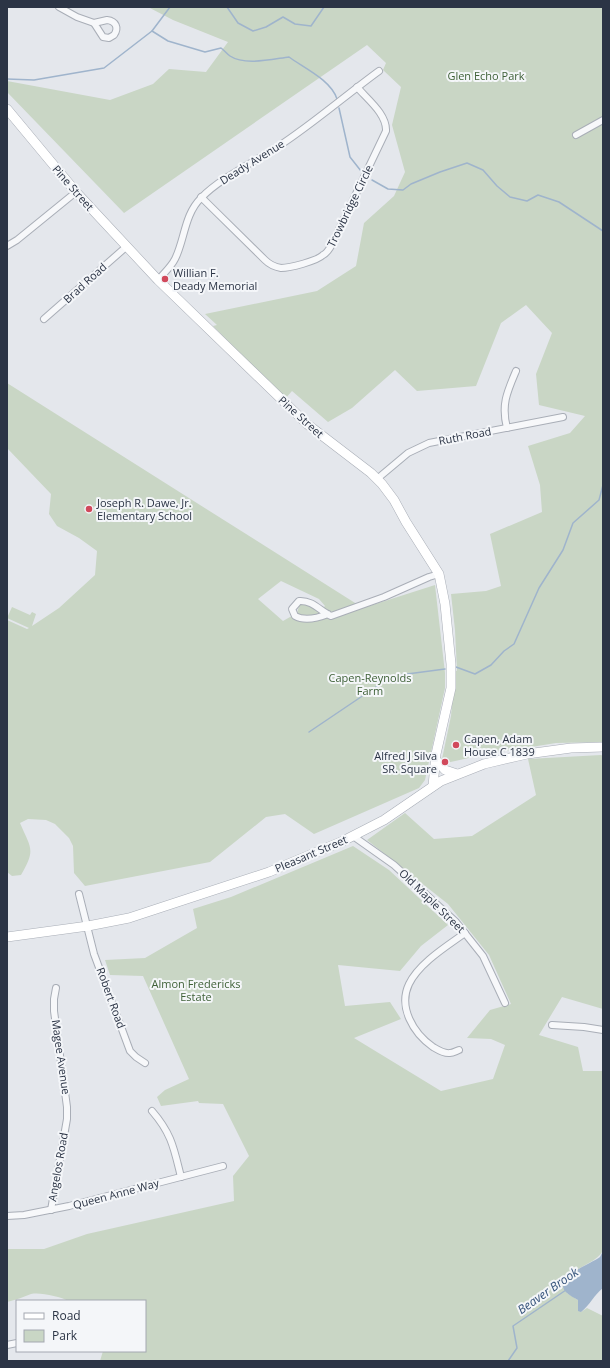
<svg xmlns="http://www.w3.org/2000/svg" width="610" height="1368" font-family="'Open Sans',sans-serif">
<rect width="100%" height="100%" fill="#e4e7ec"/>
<g fill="#c9d6c5" fill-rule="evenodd">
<polygon points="148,7 603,7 603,742 556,743 487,754 446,763 442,759 451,716 455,670 457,671 455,630 451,594 486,591 501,586 490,534 542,512 540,485 528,446 570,433 585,416 539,405 536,374 552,333 526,305 501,323 476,386 417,391 395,370 352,408 328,422 292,391 285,399 213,326 217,325 205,314 317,291 356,266 364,223 394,196 405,172 392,125 401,87 383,70 386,63 367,45 124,213 7,92 7,81 110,100 153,84 169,69 206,72 228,42 173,20"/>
<path d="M7,383l356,225 72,-23 10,88v15l-20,92 -6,8 -105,46 -29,-20 -19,3 -56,45 -125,24 -11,-13 -1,-27 -4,-8 -14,-14 -9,-4 -18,-1 -8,4c11,26 16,26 1,52l-9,1 -5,-4v-252l20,9 2,-1 -22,-10 5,-11 18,8 2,-3 4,2 -4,12 27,-18 36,-33 2,-24 -18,-13 -22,-12 -8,-12 2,-20 -44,-46zM281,581l38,18 6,7 -3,3 -13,-5 -9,-1 -3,10 -14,8 -25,-22z"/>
<path d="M601,755l2,1v253l-41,-12 -23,38 39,12 5,24h20v180c-10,15 -30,15 -39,32l3,10 11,7 3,12 6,-4 16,8v45h-503l3,-10h42v-50h-76c-9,-4 -28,-9 -38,-7 -8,3 -15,6 -24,8v-53h37l43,-15 147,-33 -1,-25 16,-20 -26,-52 -24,-1 -1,-2 -37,5 -4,-9 8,-7 24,-11 -46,-103 -33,-1 -5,-15 40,-2 52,-30 -4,-19 38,-12 122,-51 36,24 59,55 -27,21 -21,25 -62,-6 7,41 45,-4 11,17 -47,19 87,53 52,-12 12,-34 -14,-6 -24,-1 23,-28 21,-6 -22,-49 -41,-51 -81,-64 38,-27 29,26 38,-3 64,-41 -8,-36z"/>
</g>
<path fill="#9fb4cc" d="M603,1251v37c-9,7 -13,17 -22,24l-3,-1v-11c-3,-2 -8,-4 -11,-7 -17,-15 26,-30 33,-36 1,-2 2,-4 3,-6z"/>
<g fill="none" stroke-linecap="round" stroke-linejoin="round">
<g stroke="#9fb4cc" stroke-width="1.5">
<polyline points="227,7 238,23 253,31 266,27 283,17 295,24 311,26 324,7"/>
<path d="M152,31l16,10 37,11 16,-4c3,2 6,6 9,8 15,10 43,3 59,1 15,11 42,23 48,42"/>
<polyline points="7,79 34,80 104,68 152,31 170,7"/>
<polyline points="339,108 350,157 361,171"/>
<polyline points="372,180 388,189 403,190 411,184 440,172 467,163 483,170 497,186 510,197 527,201 538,195 559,202 603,231"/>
<polyline points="456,667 475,674 491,665 504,651 514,644 539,588 563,550 573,523 599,500 603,485"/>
<polyline points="309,732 392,676 445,669"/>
<polyline points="508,1361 517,1348 513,1326 566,1290"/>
</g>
<g stroke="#a9aeb7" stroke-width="8">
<g id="street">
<polyline points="59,7 77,17 94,23"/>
<path d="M107,20c9,1 12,8 7,15l-5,3 -6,-1 -9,-14z"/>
<polyline points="576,135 603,120"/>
<path d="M201,197l64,63c4,4 10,7 16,8 9,0 36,-7 42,-13 4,-2 6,-6 8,-9l55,-115c1,-17 -19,-32 -29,-44"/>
<polyline points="7,246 17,240 76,192"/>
<path d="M158,280c6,-7 13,-13 17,-21 10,-20 9,-44 26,-61 19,-20 55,-37 78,-52 35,-23 67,-51 100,-75"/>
<polyline points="44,319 126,247"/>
<path d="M507,428c-6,-23 0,-36 9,-57"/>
<polyline points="377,479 408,453 429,443 563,417"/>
<path d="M328,614c-10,4 -24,7 -33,2l-3,-7 7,-8c14,-1 21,10 32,15l53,-19 45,-20 10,-3"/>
<polyline points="353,836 394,865 456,922 483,956 505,1003"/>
<polyline points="79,894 94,954 130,1051 136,1057 145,1063"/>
<polyline points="552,1025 584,1027 603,1030"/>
<path d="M459,1050c-3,1 -6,3 -9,3 -6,1 -12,-3 -17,-6 -20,-14 -35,-40 -24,-63 10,-21 38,-38 56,-51"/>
<path d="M152,1111c20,23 22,38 29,66"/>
<polyline points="51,1210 67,1119 67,1107 54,1011 54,999 56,988"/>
<polyline points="7,1216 24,1215 69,1206 223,1166"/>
<polyline points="7,1345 17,1343"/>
</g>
</g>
<g stroke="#a9aeb7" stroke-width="10">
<g id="secondary">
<polyline points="7,109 76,192 158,280 307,424 371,473 382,484 394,500 406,522 439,574 445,604 451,664 451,688 436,754 433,786"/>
<polyline points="435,759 445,770 457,774"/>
<polyline points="7,937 88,926 129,918 269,872 343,841 384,820 441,781 484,764 527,754 571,748 603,747"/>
</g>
</g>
<use href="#street" stroke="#f7f8fa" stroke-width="6"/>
<use href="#secondary" stroke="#fff" stroke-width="9"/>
</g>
<g fill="#d1495b" stroke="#f4f6f9" stroke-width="1.5">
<circle cx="165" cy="279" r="4"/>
<circle cx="89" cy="509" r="4"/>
<circle cx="456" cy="745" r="4"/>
<circle cx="445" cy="762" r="4"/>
</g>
<g text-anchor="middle" stroke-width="4" stroke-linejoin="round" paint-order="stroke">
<g font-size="11" fill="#3f6138" stroke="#f4f6f9">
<text x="486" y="80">Glen Echo Park</text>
<text x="370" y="682">Capen-Reynolds<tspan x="370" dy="13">Farm</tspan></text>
<text x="196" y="988">Almon Fredericks<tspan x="196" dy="13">Estate</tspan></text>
</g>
<g font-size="11" fill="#2b3445" stroke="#f4f6f9">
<text transform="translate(252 162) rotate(-32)" y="4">Deady Avenue</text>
<text transform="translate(73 188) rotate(49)" y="4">Pine Street</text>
<text transform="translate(350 206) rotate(-64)" y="4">Trowbridge Circle</text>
<text transform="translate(85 283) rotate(-42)" y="4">Brad Road</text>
<text transform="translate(301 417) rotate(42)" y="4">Pine Street</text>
<text transform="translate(465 436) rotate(-11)" y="4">Ruth Road</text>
<text transform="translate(311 854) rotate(-23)" y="4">Pleasant Street</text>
<text transform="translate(432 901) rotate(44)" y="4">Old Maple Street</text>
<text transform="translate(111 998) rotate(70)" y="4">Robert Road</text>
<text transform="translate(61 1057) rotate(82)" y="4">Magee Avenue</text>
<text transform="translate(58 1167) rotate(-80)" y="4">Angelos Road</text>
<text transform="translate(116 1194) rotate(-15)" y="4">Queen Anne Way</text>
</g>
<g font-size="11" fill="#2b3445" stroke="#f4f6f9" text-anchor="start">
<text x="173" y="277">Willian F.<tspan x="173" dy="13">Deady Memorial</tspan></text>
<text x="97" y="507">Joseph R. Dawe, Jr.<tspan x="97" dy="13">Elementary School</tspan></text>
<text x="464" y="743">Capen, Adam<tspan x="464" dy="13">House C 1839</tspan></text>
<text x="437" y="760" text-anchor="end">Alfred J Silva<tspan x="437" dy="13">SR. Square</tspan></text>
</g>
<g font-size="12" font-style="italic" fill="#34527a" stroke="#f4f6f9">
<text transform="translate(548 1291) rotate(-35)" y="4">Beaver Brook</text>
</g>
</g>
<rect width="610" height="1368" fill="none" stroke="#2b3445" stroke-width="16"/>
<rect x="16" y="1300" width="130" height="52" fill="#f4f6f9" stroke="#a4a8b1"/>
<rect x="24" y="1313" width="20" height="6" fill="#ffffff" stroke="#a4a8b1"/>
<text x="52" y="1320" font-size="12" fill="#2b3445">Road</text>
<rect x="24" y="1330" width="20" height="12" fill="#c9d6c5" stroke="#a4a8b1"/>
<text x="52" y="1340" font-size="12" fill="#2b3445">Park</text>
</svg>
